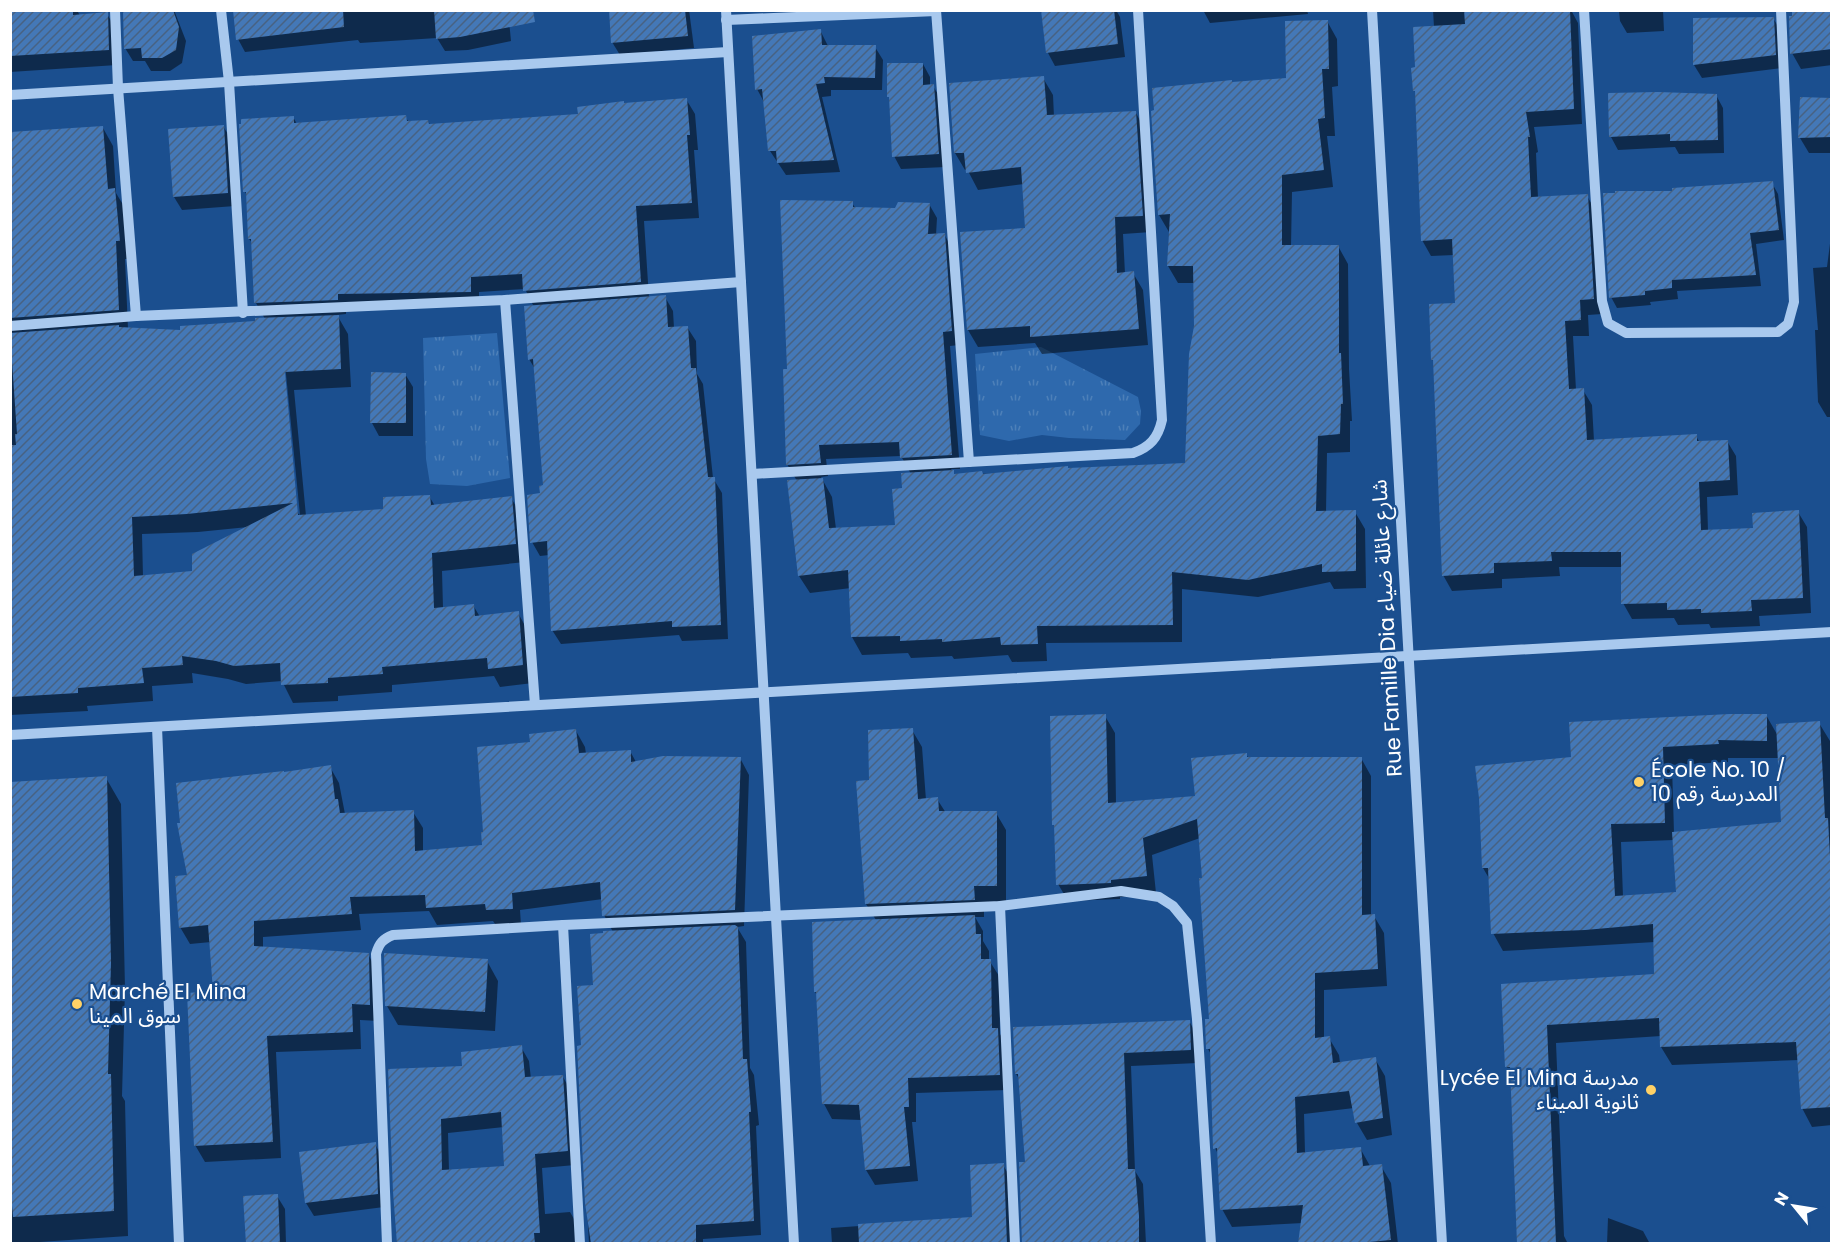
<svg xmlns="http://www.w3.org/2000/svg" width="1842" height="1254" font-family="Poppins,'Noto Sans Arabic',sans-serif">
<defs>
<pattern id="park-tufts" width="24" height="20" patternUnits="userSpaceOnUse" patternTransform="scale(1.5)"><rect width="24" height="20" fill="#2e69ad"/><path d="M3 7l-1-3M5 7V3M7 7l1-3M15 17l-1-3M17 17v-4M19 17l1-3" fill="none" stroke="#4d80b9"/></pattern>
<pattern id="building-hatch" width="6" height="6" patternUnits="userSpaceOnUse" patternTransform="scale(1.5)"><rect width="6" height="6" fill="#4478b7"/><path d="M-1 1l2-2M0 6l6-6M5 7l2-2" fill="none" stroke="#486282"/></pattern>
</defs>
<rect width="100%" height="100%" fill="#1b4f8f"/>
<g fill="url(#park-tufts)">
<polygon points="497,333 510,478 467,486 430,484 426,459 423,338"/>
<polygon points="1041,347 1138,397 1141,411 1140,424 1125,440 1069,438 1042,435 1009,441 980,435 975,354"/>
</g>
<g fill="#0007" fill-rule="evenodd">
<polygon points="10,10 77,10 80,16 107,14 116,29 117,65 10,72"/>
<polygon points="139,10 174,10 186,41 182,63 170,71 151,71 145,61 133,61 125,48"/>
<polygon points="234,10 508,10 511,41 468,50 445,51 437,38 360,43 358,40 245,52 238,39"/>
<polygon points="611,10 689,10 694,48 620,55 612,42"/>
<polygon points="1063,10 1116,10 1120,17 1125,57 1055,66 1048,53 1043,13"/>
<polygon points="1203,10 1307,10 1308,14 1210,23"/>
<polygon points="1433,10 1571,10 1578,23 1582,124 1534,127 1538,152 1536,153 1538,198 1587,196 1596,211 1602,314 1588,315 1589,336 1573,336 1576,390 1583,390 1592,405 1594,441 1696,436 1700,443 1727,441 1736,456 1738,495 1707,497 1708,531 1755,529 1798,512 1807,527 1811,613 1759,616 1760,626 1711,628 1709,624 1678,625 1674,618 1632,619 1623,603 1623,567 1559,567 1560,576 1502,579 1502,588 1452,591 1443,575 1435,364 1432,359 1457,304 1454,255 1431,256 1422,240 1417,95 1414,90 1417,69 1434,27"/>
<polygon points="1609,10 1663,10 1664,31 1627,33 1620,21 1619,11"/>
<polygon points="1832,10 1832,65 1801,69 1792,53 1794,18"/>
<polygon points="1773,18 1781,31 1782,68 1702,78 1694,65"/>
<path d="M1327,21l10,18 1,47 -6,1 3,49h-8l6,51 -41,5 -1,55 47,-1 10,18 1,105 3,52h-2v31l-23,1 -1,59h29l10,17 1,59 -32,1 -4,-7 -72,15 -76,-8v53l-136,1 1,18 -35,1 -4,-7 -54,4 -2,-3 -41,2 -3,-5 -46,2 -10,-18 -1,-49 -41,5 -11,-17 -2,-95 -10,-17 2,-93 63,-168 4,6h40l33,-5 8,14 -1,17 8,-1 8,14 7,97 -9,1 10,123h-9l4,6 231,-10 9,-139v-43h-17l-10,-17 1,-34 -10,-17 73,-131 56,-4zM901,456l10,18 -7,16 -8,37 -60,2 -4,-32 -11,-20 7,-1 -2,-17z"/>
<polygon points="820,30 828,46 875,47 883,60 882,90 831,90 831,96 822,97 840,172 786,175 770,151 764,102 757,89"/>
<polygon points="923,64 930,77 930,86 933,86 941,99 946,167 901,169 894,156 891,101 889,97"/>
<polygon points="1043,78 1053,95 1054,117 1136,113 1145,130 1151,232 1123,234 1125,274 1133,273 1143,290 1148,345 1042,354 1035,343 978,347 968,330 961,233 1027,230 1024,184 978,190 967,169 965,170 955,153"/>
<polygon points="1716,95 1723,108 1724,153 1679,154 1675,147 1618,150 1611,137"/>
<path d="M686,99l9,15 3,36h-4l5,68 -55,3 5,77 16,-1 8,14 1,17 13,-1 9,14 1,33 6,10 10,94 9,15 6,146 -46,2 -3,-6 -118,9 -9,-14 -3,-75 -9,1 -8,-14 9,-47 4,-8 -10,-118 -6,-10 5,-52 -9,-18 -46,3v14l-133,2v6l-9,1 11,19 3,53 -57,3 12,126 79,-6 44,-14 6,10 76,-8 11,18 3,46 -83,9 1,37 30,-3 7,12 38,-4 10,18 5,52 -33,4 -6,-11 -102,9v7l-54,4v5l-45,2 -11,-22 -36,3 -18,-5 -36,-6 1,10 -41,3 1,15 -66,5 1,5 -78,4v-581l93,-6 10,18 3,47 9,15 4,51h-4l3,70 53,2 76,-8 8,-4 -9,-16 -3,-59 -4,-5 -1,-42 -3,-5 48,-75 4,7 108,-7 4,5 19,-1 2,4 150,-10 45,-10zM285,364l15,151 -4,-3 -14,-147zM248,527l-54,45 -51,5 -1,-43 56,-2z"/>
<polygon points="1832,100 1832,153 1809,153 1800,138"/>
<polygon points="223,126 231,139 235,206 182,210 174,197"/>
<polygon points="1772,183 1778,194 1784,240 1756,244 1761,286 1677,291 1678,299 1650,302 1651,305 1617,308 1611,297 1616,194 1674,192"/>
<polygon points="1832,228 1832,417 1827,417 1818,402 1815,330 1818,330 1813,268 1827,267"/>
<polygon points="405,374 413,387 413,436 379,436 372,423"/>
<path d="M1766,715l12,21 41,-13 11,18 2,39v345l-20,2 -10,-19 -3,-48 -127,5 -11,-18v-11l-105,7 8,193 4,8h-50l-7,-169 -4,-8 -4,-82 153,-9 -1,-34 -152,9 -10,-18 -3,-53 -7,-12 90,-109 -3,-36 46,-3zM1728,758h51l3,65 -108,10 -2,-68 56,-3zM1674,840l4,54 -55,3 -2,-55z"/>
<polygon points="1105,716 1115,733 1116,804 1196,797 1246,754 1249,759 1361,758 1371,776 1371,916 1374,916 1384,933 1387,986 1324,990 1324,1038 1329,1038 1339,1055 1340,1063 1375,1059 1385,1076 1392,1135 1367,1140 1357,1123 1354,1108 1304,1114 1305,1153 1360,1148 1370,1166 1381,1166 1391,1183 1398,1244 1300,1244 1303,1223 1232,1227 1222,1209 1219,1156 1215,1148 1212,1056 1208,1049 1210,1020 1200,838 1152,855 1156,893 1120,897 1120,899 1068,901 1058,884 1056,828 1053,824"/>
<polygon points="912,730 922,747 926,800 937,799 946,813 996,813 1006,830 1006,903 984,903 984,917 975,917 983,931 983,941 989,951 989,960 999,976 1000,1034 1006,1044 1008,1090 916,1093 916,1122 912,1122 918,1181 875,1185 866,1170 861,1120 832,1119 824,1104 818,997 815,992 813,923 876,920 866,904 871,781"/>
<polygon points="576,731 585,747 586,754 630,751 636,762 740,758 749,775 744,926 737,927 746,942 750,1068 754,1075 759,1125 756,1126 761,1235 703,1239 703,1244 589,1244 579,1047 582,1047 594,986 613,932 604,915 603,899 520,910 521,925 497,927 493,921 437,925 429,911 359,914 361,930 263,937 263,948 368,954 377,971 379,1021 360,1020 361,1049 276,1052 281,1158 205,1162 195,1145 214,992 211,942 190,944 180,927 188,876 330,767 339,783 345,814 413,812 423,828 423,851 483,846 484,833 531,744"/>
<polygon points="106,778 121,804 125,989 122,1096 125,1101 128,1236 10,1244 10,783"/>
<polygon points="487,961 498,981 495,1031 398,1025 387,1006"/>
<polygon points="1189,1021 1197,1035 1198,1063 1131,1066 1135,1171 1143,1184 1146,1244 1024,1244 1026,1163 1020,1080 1016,1074"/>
<path d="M521,1047l8,14 2,18 32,-2 8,14 4,74 -33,3 3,46 25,-2 8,14 1,18h-180l-5,-52 70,-124zM504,1127l1,40 -56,4 -1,-38z"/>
<polygon points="375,1144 382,1157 384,1207 314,1216 306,1203"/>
<polygon points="1003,1165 1015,1185 1017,1244 832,1244 831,1228 973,1218"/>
<polygon points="277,1196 285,1209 286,1244 247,1244"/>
<polygon points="1608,1218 1643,1231 1650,1244 1607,1244"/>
</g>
<g fill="url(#building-hatch)" fill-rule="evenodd">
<polygon points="10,10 73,10 73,15 108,12 109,50 10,56"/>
<polygon points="173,10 179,27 176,50 162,58 142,58 141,48 124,49 123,11"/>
<polygon points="233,10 343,10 344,27 236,40"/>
<polygon points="434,10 533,10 535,22 460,37 436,39"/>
<polygon points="609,10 685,10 688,36 611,43"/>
<polygon points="1041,10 1114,10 1118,44 1046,53"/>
<polygon points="1464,10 1570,10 1574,109 1526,112 1530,137 1528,137 1531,197 1588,194 1594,299 1580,300 1581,320 1565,321 1569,389 1584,388 1587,440 1697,434 1697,441 1728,440 1730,480 1699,482 1701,530 1753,528 1752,513 1799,510 1803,598 1751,600 1752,611 1701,613 1701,609 1667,610 1667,603 1621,604 1621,552 1551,552 1552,561 1494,563 1494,573 1442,576 1433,360 1431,360 1429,304 1455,303 1452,239 1421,241 1415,91 1413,91 1411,68 1415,67 1413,27 1465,24"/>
<polygon points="1792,10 1832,10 1832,49 1790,54 1789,16 1792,16"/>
<polygon points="1774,17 1776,55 1693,65 1693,18"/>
<polygon points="1328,20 1329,69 1322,69 1325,118 1318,119 1324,170 1282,175 1282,245 1339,245 1339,353 1341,353 1343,404 1341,404 1340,434 1318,436 1316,511 1356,510 1356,571 1322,572 1322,564 1248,580 1172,572 1173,625 1037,626 1038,644 1001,645 1000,637 942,642 942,639 900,641 900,636 851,637 848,570 798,576 787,480 823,478 829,528 895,525 892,489 902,488 901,473 954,470 954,474 982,471 983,474 1068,466 1068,468 1185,463 1189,354 1194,326 1193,266 1167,266 1170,214 1158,215 1151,111 1154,110 1152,88 1232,80 1232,82 1286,78 1285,21"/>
<polygon points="821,29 822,45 876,45 875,78 824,77 825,83 816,84 834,160 777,163 776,151 768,151 762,89 755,90 752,36"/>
<polygon points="887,63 923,63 923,85 934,84 939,154 892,157 889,97 887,97"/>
<polygon points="1044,76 1047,115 1136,111 1143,216 1115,217 1117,273 1134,271 1139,329 1030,337 1030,326 967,330 960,232 1025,228 1021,167 966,173 964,153 954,153 949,83"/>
<polygon points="1658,92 1717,94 1718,140 1670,141 1670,134 1609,137 1608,93"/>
<polygon points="1800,97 1832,98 1832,137 1798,138"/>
<polygon points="687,98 690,135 687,135 692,203 636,206 641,282 523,291 522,274 471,277 471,292 338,294 338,300 254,303 251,239 248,239 246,192 243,192 239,124 241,124 241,119 294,116 294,123 406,115 407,121 428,120 429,124 578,114 577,107 624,101 624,103"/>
<polygon points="224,125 228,193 173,197 168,129"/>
<polygon points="103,126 108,189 115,188 120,241 116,241 119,310 10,318 10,132"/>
<polygon points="1773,181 1779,230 1750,233 1756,275 1672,280 1672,288 1645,291 1645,295 1609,298 1603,193 1615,193 1615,191 1672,191 1672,188"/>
<polygon points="780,200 853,201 853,207 895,208 898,202 930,203 928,234 945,233 952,331 943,332 952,455 900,458 899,442 819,445 821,463 786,465 783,369 787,369"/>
<polygon points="666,295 668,327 688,326 691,368 696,368 708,477 715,477 721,625 672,627 672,621 551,631 547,541 530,543 527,495 540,493 539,486 543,485 533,359 528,360 524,306"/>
<path d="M339,315l2,54 -56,3 13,143 85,-6v-12l47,-2 1,10 81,-9 4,48 -84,9 2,55 40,-4 1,12 44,-5 4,54 -35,4 -1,-11 -105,9 1,7 -55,4v5l-47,2 -1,-22 -46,3 -18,-5 -34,-5 1,9 -41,3 2,15 -66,5v5l-68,4v-252h6l-1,-11h2l-7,-101 109,-8v2l61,3v-4l75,-5v-3zM293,503l-101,51v17l-58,5 -2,-59 55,-3z"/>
<polygon points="371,372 406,373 406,423 370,423"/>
<polygon points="1106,714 1108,803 1195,796 1191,758 1247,753 1247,757 1362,757 1362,915 1375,914 1378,969 1315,973 1315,1038 1330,1036 1333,1063 1376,1057 1383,1118 1355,1123 1349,1091 1295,1097 1297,1153 1361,1147 1363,1166 1382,1164 1391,1240 1347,1244 1298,1244 1303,1205 1220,1210 1217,1148 1213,1149 1210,1049 1206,1049 1205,1019 1209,1019 1199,878 1202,878 1197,819 1143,838 1147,876 1111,880 1111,883 1056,885 1054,825 1052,825 1050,716"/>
<polygon points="1730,714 1767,714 1767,741 1718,740 1719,744 1663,747 1665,823 1611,824 1615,896 1676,892 1672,832 1781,822 1776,724 1820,721 1825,818 1828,818 1832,895 1832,1107 1801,1109 1796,1042 1660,1047 1659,1018 1547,1025 1556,1244 1517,1244 1510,1067 1505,1067 1501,984 1654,974 1653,924 1585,930 1491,934 1488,868 1482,868 1479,798 1475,766 1571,757 1569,722"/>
<polygon points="913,728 918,799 938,797 939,811 997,811 997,886 974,886 975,900 865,904 856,781 869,780 868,730"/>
<polygon points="576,729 579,753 631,750 631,762 663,756 741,757 735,910 602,916 600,882 512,893 513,909 486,910 485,904 426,908 425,895 350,897 352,914 254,921 254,946 369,953 370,1005 352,1004 353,1032 267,1036 273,1142 194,1146 187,993 213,991 208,925 179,928 175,876 187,875 177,823 180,823 176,783 284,771 284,772 331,765 335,799 338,799 340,813 414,810 415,851 482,845 481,832 483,832 477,747 530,742 529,734"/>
<polygon points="107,776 111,962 108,1074 111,1074 114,1211 13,1217 10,1183 10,782"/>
<polygon points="975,915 976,934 981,934 981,959 991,959 992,1028 998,1028 1000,1075 908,1078 909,1107 904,1107 910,1166 865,1170 859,1105 822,1104 816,992 814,992 812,922"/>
<polygon points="735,925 738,927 743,1059 747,1059 751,1112 749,1112 754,1221 696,1225 696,1244 591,1244 585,1203 577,1046 581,1045 577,986 593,985 590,934 603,933 603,931"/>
<polygon points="384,953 488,959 485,1012 385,1006"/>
<polygon points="1190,1020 1191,1050 1124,1053 1128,1169 1135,1169 1139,1216 1139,1244 1022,1244 1019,1162 1025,1162 1018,1074 1015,1074 1013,1027"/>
<path d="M522,1045l3,32 38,-2 5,76 -33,3 5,79h-6l1,11h-138l-4,-52 -5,-123 74,-3 -1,-14zM501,1112l3,54 -62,4 -1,-51z"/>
<polygon points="376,1142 378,1194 305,1203 299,1152"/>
<polygon points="1004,1163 1007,1244 859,1244 858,1224 972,1217 970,1165"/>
<polygon points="278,1194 280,1244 246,1244 243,1196"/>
</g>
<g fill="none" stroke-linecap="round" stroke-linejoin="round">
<g stroke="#a9c9ee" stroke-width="10">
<polyline points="115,10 118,88 136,316"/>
<polyline points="221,10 229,82 243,313"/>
<polyline points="726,10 794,1244"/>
<polyline points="936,10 969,462"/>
<polyline points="1372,10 1442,1244"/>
<polyline points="1584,10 1602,301 1608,323 1626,333 1778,332 1788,324 1794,302 1781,10"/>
<polyline points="726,20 936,11"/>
<polyline points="10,95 728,52"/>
<polyline points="505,300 535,705"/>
<polyline points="10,326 136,316 505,300 741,282"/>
<path d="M752,474l381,-21c17,-6 25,-15 29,-33l-24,-410"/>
<polyline points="157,727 179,1244"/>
<polyline points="10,735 1832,632"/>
<polyline points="1000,906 1015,1244"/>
<polyline points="563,925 580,1244"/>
<path d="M387,1244l-11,-290c3,-11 7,-15 17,-19l170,-10 437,-19 121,-15 38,6 14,9 14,17 10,96 14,225"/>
</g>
</g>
<g fill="#ffd166" stroke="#1b4f8f" stroke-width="2">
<circle cx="1639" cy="782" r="6"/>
<circle cx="77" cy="1004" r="6"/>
<circle cx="1651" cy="1090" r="6"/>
</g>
<g text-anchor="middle" stroke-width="4.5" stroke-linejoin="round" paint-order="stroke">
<g font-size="21" fill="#fff" stroke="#1b4f8f">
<text transform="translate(1387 628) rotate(-93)" y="7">Rue Famille Dia شارع عائلة ضياء</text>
</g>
<g font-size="21" fill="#fff" stroke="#1b4f8f" text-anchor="start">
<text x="1651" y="777">École No. 10 /<tspan x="1651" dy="24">المدرسة رقم 10</tspan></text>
<text x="89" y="999">Marché El Mina<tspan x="89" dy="24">سوق المينا</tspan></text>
<text x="1639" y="1085" text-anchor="end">Lycée El Mina مدرسة<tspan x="1639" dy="24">ثانوية الميناء</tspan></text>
</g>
</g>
<rect width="1842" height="1254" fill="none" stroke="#ffffff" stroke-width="24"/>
<g transform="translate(1794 1206) rotate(300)" stroke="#1b4f8f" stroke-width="4.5" paint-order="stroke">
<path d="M0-4.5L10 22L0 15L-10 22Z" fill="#ffffff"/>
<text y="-9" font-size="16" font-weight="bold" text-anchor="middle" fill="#ffffff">N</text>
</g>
</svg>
